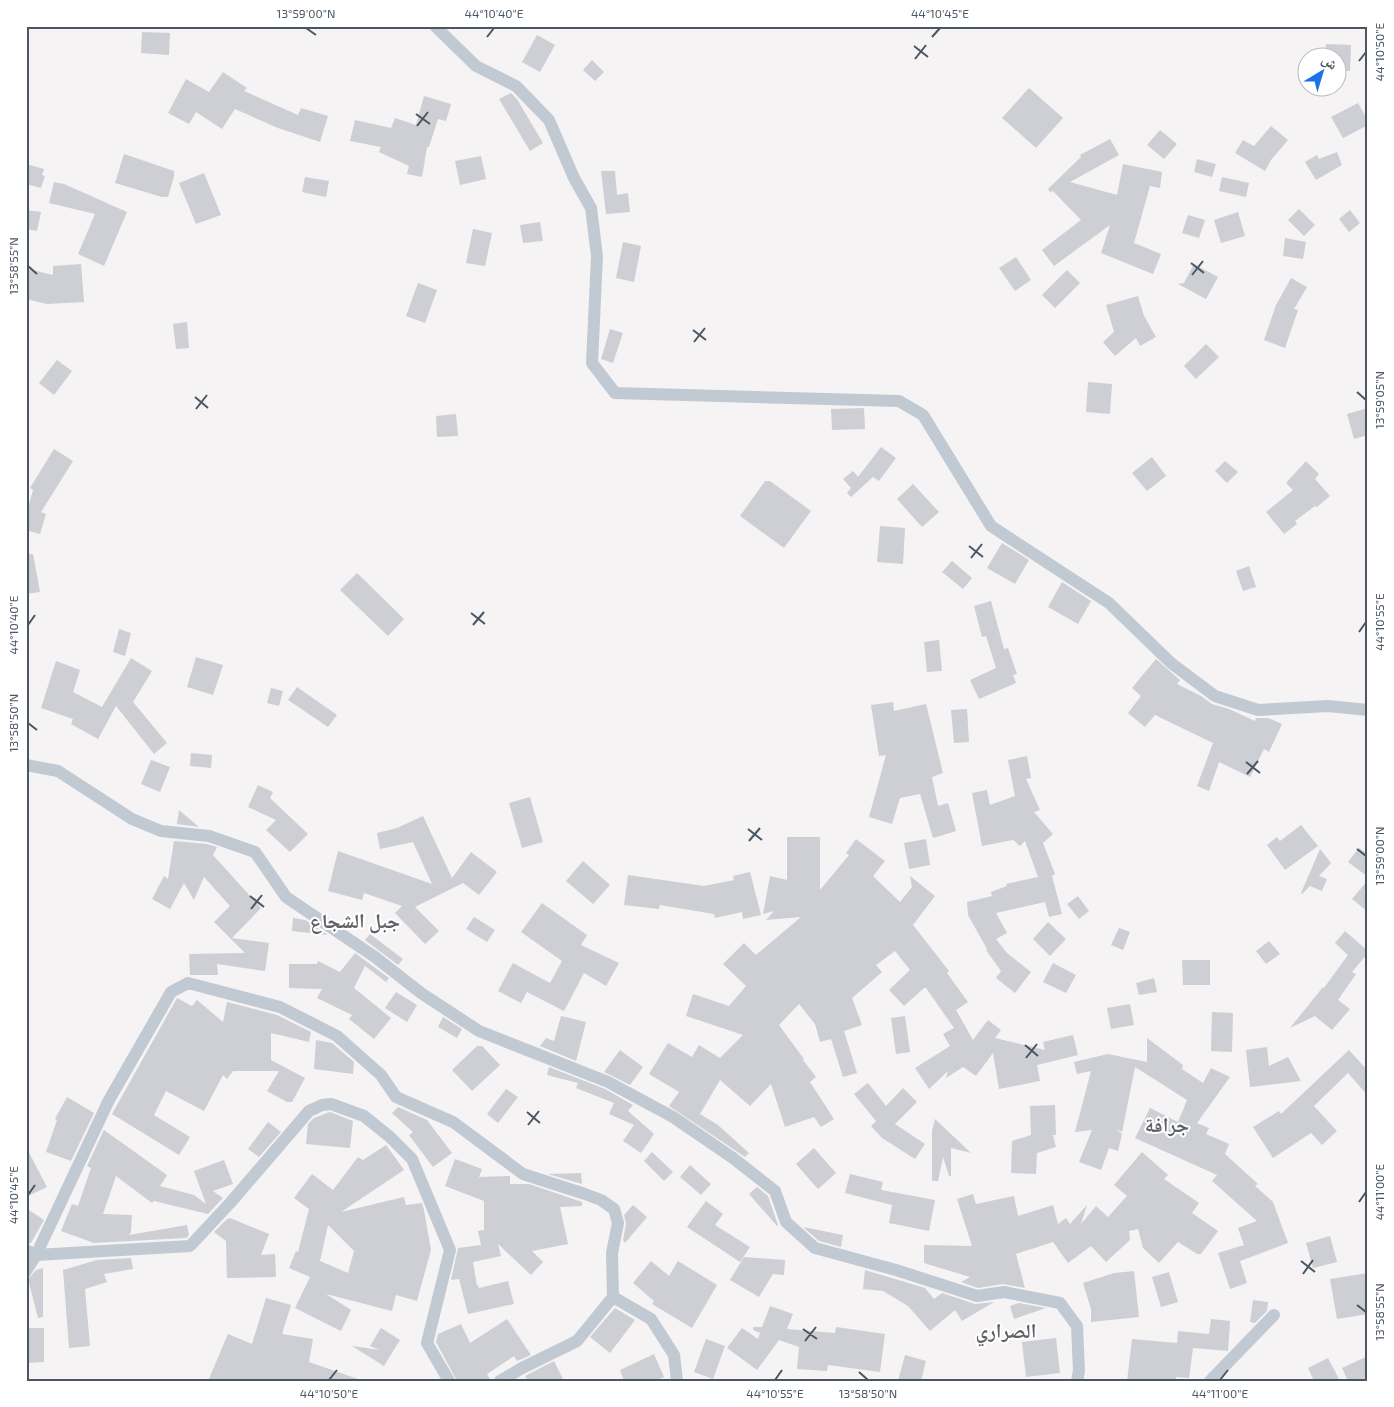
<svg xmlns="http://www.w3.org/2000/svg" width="1394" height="1407" font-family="'Exo 2','Noto Naskh Arabic',sans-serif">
<rect width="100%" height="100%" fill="#f5f3f3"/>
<g fill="#cdcfd5" fill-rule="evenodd">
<polygon points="142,32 170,33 169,55 141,53"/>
<polygon points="537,35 555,45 540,72 522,62"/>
<polygon points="1326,44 1351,45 1350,71 1336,71 1336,58 1325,58"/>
<polygon points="592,60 604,72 595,81 583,70"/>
<polygon points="223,72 247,88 244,91 298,115 301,108 328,116 320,142 278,128 235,109 222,129 196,112 189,124 168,113 186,79 209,92"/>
<polygon points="1029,88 1063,118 1036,148 1002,118"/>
<polygon points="511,93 517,99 543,143 530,151 499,99"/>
<polygon points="424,96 451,104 446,121 438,119 429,147 427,147 422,177 407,174 409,166 379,152 381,147 350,141 355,120 391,128 395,118 416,125"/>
<polygon points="1358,103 1368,121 1368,125 1343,138 1331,117"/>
<polygon points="1271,126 1288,140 1271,160 1265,171 1235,153 1243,140 1254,146"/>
<polygon points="1160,130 1177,144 1164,159 1147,145"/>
<polygon points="1110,139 1119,155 1070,182 1117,195 1123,164 1162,172 1160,188 1150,186 1134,243 1161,254 1153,274 1101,253 1110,225 1054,266 1042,250 1081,220 1053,191 1050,192 1048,189 1081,157 1080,155"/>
<polygon points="1337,152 1342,165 1316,180 1305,162 1317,155 1319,159"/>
<polygon points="124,154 174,171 174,176 168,197 162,197 115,183"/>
<polygon points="481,156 486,179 460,185 455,161"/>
<polygon points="1197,159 1216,164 1212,177 1194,172"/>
<polygon points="26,164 44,169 42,175 45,176 41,188 26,184"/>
<polygon points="601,171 615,171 617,195 628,193 630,212 606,214"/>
<polygon points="204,173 221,215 196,224 179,183"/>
<polygon points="305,177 329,181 326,197 302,192"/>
<polygon points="1222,177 1249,183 1246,197 1219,191"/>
<polygon points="54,182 64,184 127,212 104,266 78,254 95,214 49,203"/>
<polygon points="1299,209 1315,225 1304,236 1288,220"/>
<polygon points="26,210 41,212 37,231 26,229"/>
<polygon points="1350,210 1360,223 1349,232 1339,219"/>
<polygon points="1238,212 1245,236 1221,243 1214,220"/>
<polygon points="1188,215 1205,220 1199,238 1182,233"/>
<polygon points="540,222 543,241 523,243 520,225"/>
<polygon points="473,229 492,233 485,266 466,263"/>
<polygon points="1285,238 1306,242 1303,259 1283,256"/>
<polygon points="623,242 641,246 634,282 616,278"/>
<polygon points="1016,257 1031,280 1015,291 999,268"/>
<polygon points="81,264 84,302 47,304 26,299 26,278 28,269 53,275 53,266"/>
<polygon points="1194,264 1218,277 1206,299 1178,284 1184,283"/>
<polygon points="1067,270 1080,283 1055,308 1042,295"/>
<polygon points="1291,278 1307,287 1294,309 1298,310 1285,348 1264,340 1276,305"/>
<polygon points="418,283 437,290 425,323 406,316"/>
<polygon points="1138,296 1144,316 1156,337 1140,346 1136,338 1115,356 1103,342 1114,332 1106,305"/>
<polygon points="187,322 189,348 176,349 173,324"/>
<polygon points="610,329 623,333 613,363 601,359"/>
<polygon points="1206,344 1219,357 1196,379 1184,366"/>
<polygon points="57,360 72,371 54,395 39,383"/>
<polygon points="1088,382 1112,384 1110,414 1086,412"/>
<polygon points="864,408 865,429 832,430 831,409"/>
<polygon points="1368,408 1368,435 1354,439 1347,414"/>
<polygon points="456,414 458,436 437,437 436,416"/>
<polygon points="881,447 896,458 879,481 873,477 851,497 847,493 851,488 843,479 853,471 858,477"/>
<polygon points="54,449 73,461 41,512 46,514 40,534 29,531 26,536 26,508 28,508 33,490 30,488"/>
<polygon points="1152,457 1166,476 1147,491 1132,473"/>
<polygon points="1225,461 1238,472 1227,483 1215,471"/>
<polygon points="1306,461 1319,474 1315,479 1330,496 1317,507 1315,506 1295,521 1297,524 1284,534 1266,512 1293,490 1286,483"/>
<polygon points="765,481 770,481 811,511 784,548 740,516"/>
<polygon points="913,484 939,512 922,527 897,499"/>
<polygon points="880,526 905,528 903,564 877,562"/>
<polygon points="1002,543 1029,560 1015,584 987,568"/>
<polygon points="26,554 33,554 40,592 26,594"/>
<polygon points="952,561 972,578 963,589 942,572"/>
<polygon points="1249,566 1256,587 1243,591 1236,571"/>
<polygon points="357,573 404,619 388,636 340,590"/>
<polygon points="1062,582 1091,601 1078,624 1048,607"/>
<polygon points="991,601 1004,649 1008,648 1017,674 1013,675 1016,683 979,699 970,680 996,668 986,636 982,637 974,606"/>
<polygon points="119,629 131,633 125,656 113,652"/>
<polygon points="939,640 942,671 927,672 924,642"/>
<polygon points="196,657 223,665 213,695 187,687"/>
<polygon points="131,658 152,671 133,702 167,743 154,754 116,706 98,739 71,724 73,719 41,708 56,661 80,670 73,692 102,707"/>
<polygon points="1156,659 1180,680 1177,684 1201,696 1212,704 1229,709 1255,721 1256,718 1268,718 1282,724 1269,752 1264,749 1250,777 1219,762 1209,791 1197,786 1213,743 1155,715 1145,727 1128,713 1141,696 1132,688"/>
<polygon points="297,687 337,715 328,727 288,700"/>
<polygon points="271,688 283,691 279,706 267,703"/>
<polygon points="893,702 894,711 926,704 943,773 932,777 938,806 948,803 956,831 933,838 920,794 900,798 892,824 869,817 886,755 879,756 871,705"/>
<polygon points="967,709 969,742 954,743 951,710"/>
<polygon points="191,753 212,755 211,768 190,766"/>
<polygon points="1027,756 1031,778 1026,779 1040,810 1034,812 1053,834 1043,843 1055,874 1052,876 1062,914 1049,917 1045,902 996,913 1007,933 996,939 1007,953 1031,972 1015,993 996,978 1001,971 986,950 987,949 968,915 967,902 992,896 991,892 1007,886 1006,884 1038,877 1025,841 1020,846 1013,840 982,846 972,793 987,790 990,805 1015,796 1008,760"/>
<polygon points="151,760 170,767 160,792 141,784"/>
<polygon points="258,785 273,792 270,798 308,834 290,852 266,830 276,820 248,807"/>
<polygon points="530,797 543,842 522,848 509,803"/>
<polygon points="179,810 199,827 177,824"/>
<polygon points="423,816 452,878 471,852 497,872 479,895 463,883 415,907 439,931 425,944 395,913 402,906 364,893 362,900 328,891 338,851 432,884 413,842 380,849 377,833 397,828"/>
<polygon points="1301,825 1318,846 1285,870 1267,845 1277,837 1280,841"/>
<polygon points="787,837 820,837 820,890 849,855 846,853 856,839 885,861 873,876 900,902 912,887 910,876 935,896 913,925 949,971 947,973 968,1002 956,1010 973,1040 988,1020 1001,1030 995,1038 1045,1050 1043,1042 1073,1035 1078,1055 1037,1065 1040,1081 999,1089 993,1053 976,1076 963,1067 946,1078 948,1071 929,1089 915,1068 950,1046 943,1034 954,1028 926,988 924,988 904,1006 889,990 910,970 895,951 876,965 882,972 852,998 862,1025 844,1031 857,1073 843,1077 831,1039 820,1042 815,1024 799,1004 779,1025 804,1059 803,1060 816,1077 810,1082 834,1119 821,1127 814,1117 785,1127 771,1084 750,1106 720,1080 700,1114 718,1125 749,1153 745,1157 669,1106 679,1092 649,1074 668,1043 692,1057 699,1045 720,1058 743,1035 686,1016 693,994 729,1006 746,986 723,964 744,943 756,955 801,917 766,920 774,911 763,914 770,876 787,880"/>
<polygon points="926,839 930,865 909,869 904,843"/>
<polygon points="174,841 207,844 217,847 213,855 261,908 232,938 269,943 265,971 217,964 218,975 190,975 189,954 245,953 214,922 230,906 204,877 194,900 184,883 170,909 152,899 164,876 168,879"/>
<polygon points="1359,848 1368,854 1368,877 1348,862"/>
<polygon points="1320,849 1331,863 1319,876 1327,879 1322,891 1310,886 1302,894 1301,893"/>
<polygon points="583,861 610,885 593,904 566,881"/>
<polygon points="750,872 761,915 743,919 742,912 715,918 714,914 660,905 659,909 624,905 628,875 704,886 734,880 733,876"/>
<polygon points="1368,880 1368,912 1352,899"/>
<polygon points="1078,896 1089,911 1079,919 1067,904"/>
<polygon points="542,903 587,935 581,945 619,963 606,986 584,973 564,1011 527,992 521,1003 498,991 513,963 550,983 562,961 521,932"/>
<polygon points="474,917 495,930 487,942 466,929"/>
<polygon points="293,918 305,920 328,935 292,931"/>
<polygon points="1048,922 1066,939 1050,956 1033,939"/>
<polygon points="1119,928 1130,932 1123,950 1111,945"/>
<polygon points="1345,931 1368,951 1368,953 1352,972 1356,974 1338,1000 1350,1009 1332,1030 1315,1016 1290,1028 1323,987 1324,988 1348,955 1335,943"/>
<polygon points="370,934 403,959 398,965 365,940"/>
<polygon points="1269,941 1280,954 1266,964 1256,951"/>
<polygon points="355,953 389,978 386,982 365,966 354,988 391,1018 374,1039 349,1019 352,1015 317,998 322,989 289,988 289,964 317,964 318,961 340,972"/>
<polygon points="1182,960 1210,960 1210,985 1183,985"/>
<polygon points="1053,963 1076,975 1066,993 1043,982"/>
<polygon points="1154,978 1157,992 1139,995 1136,983"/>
<polygon points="396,992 417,1005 407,1022 385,1008"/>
<polygon points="177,998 192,1006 197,1000 223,1022 227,1002 277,1015 311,1032 309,1042 271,1033 271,1060 305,1078 292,1102 287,1102 267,1091 279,1071 233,1071 227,1079 223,1075 204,1111 166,1091 154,1115 190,1137 179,1155 112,1114"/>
<polygon points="1130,1004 1134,1025 1111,1029 1107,1008"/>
<polygon points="1212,1012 1233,1013 1232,1052 1211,1051"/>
<polygon points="561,1016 586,1022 576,1061 540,1046 546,1038 554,1041"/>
<polygon points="905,1016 910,1052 896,1054 891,1018"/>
<polygon points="443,1017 462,1029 457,1038 438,1027"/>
<polygon points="1147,1038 1183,1065 1182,1069 1203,1083 1211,1068 1230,1077 1197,1123 1209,1128 1206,1134 1229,1144 1225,1154 1258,1184 1255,1186 1273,1202 1288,1243 1240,1261 1247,1283 1230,1289 1218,1253 1244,1245 1238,1228 1257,1221 1212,1181 1217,1175 1135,1138 1150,1108 1178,1122 1187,1100 1135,1067 1122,1132 1116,1129 1122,1134 1118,1151 1109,1148 1101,1170 1079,1162 1092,1130 1075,1132 1091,1071 1077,1074 1074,1062 1108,1054 1147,1062"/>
<polygon points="316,1040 332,1043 354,1062 353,1074 314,1069"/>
<polygon points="477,1046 482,1046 500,1065 472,1091 452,1070"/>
<polygon points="1267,1047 1269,1066 1288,1057 1301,1081 1250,1087 1246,1050"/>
<polygon points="620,1050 643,1067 630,1085 604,1072"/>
<polygon points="1349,1050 1368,1071 1368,1096 1348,1073 1314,1106 1337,1131 1322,1145 1311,1133 1273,1158 1253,1127 1279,1111 1281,1114"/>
<polygon points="549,1067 605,1089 633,1105 628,1111 654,1134 641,1153 623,1141 634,1125 609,1114 614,1103 576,1088 578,1083 547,1075"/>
<polygon points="868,1083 886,1106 903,1088 917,1102 895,1124 925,1144 915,1159 882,1138 871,1126 876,1121 854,1094"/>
<polygon points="506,1089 518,1097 498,1123 487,1114"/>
<polygon points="67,1097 94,1113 71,1161 46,1152 57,1120 55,1119"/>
<polygon points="1055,1105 1056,1135 1053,1135 1056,1147 1037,1153 1036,1174 1011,1173 1012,1141 1031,1135 1030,1106"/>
<polygon points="398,1107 427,1120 452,1153 433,1167 409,1135 413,1132 392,1113"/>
<polygon points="330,1112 353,1121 350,1148 306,1144 308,1124 314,1118"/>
<polygon points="935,1119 971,1153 951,1148 951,1176 949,1176 943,1157 938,1181 932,1181 932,1131"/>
<polygon points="268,1122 281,1132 259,1157 248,1149"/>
<polygon points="104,1130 167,1175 160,1186 194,1195 206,1204 194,1171 224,1160 233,1184 213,1191 223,1198 208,1214 154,1201 152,1203 116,1176 103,1214 132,1215 131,1232 129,1235 187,1225 189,1235 186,1238 94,1243 61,1231 72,1204 78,1206 91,1168 87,1166"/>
<path d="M386,1145l18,25 -63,42 63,-15 2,8 16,-2 2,7 7,40 -14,51 -21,-6 -4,16 -66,-17 25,16 -10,21 -46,-23 15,-31 -21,-9 7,-17 2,1 11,-43 -15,-11 18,-24 21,16 25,-33 5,3zM328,1225l26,26 -6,22 -28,-12z"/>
<polygon points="26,1147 47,1187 26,1197"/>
<polygon points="814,1148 836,1173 818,1189 796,1164"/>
<polygon points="652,1152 673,1172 664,1181 644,1161"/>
<polygon points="1142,1152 1168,1175 1164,1179 1199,1203 1192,1213 1218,1231 1201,1254 1197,1254 1178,1242 1159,1263 1143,1248 1138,1229 1129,1231 1130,1240 1106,1262 1091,1246 1068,1263 1053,1242 1016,1254 1025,1288 1003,1284 978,1288 961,1282 970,1277 924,1263 924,1245 972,1246 957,1199 973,1194 976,1204 1014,1196 1018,1216 1053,1205 1058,1224 1066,1218 1070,1224 1087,1205 1081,1224 1096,1206 1108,1217 1127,1196 1114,1185"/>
<polygon points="455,1159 482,1169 479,1177 510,1176 510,1184 529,1184 582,1202 582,1206 560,1207 568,1244 532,1251 543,1262 531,1275 498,1244 501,1256 473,1262 477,1286 478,1285 479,1288 508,1281 514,1304 468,1314 459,1279 451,1280 458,1248 481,1245 478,1231 484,1230 484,1201 445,1186"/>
<polygon points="690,1165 711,1184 701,1195 680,1177"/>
<polygon points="581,1173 582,1184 548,1174"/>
<polygon points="850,1174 883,1182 881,1190 935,1200 929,1231 889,1223 892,1205 845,1193"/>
<polygon points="757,1187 768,1196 778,1225 777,1226 749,1194"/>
<polygon points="706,1201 723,1214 715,1225 750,1247 740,1262 687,1227"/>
<polygon points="633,1205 647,1217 625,1243 623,1240 626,1224 624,1215"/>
<polygon points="26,1208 44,1220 31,1243 26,1242"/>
<polygon points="230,1218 269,1234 261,1255 275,1254 276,1277 227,1278 226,1241 214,1232 227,1219"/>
<polygon points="803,1227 843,1235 841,1247 819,1241"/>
<polygon points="1330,1236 1337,1262 1313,1268 1306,1243"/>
<polygon points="744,1257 785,1260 784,1275 773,1274 759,1297 730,1280"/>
<polygon points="131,1258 133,1269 104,1274 107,1282 85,1289 90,1346 69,1348 63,1270 97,1260"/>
<polygon points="651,1261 669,1276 678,1261 717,1285 692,1328 652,1304 654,1301 633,1283"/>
<polygon points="43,1268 43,1317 38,1318 28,1279 36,1270"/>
<polygon points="865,1270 925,1288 934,1299 942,1293 975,1304 994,1302 962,1321 955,1310 930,1331 908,1306 883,1291 863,1289"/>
<polygon points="1134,1271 1139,1317 1091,1322 1091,1309 1083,1283 1114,1273"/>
<polygon points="1169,1272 1178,1302 1161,1307 1152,1277"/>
<polygon points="1368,1273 1368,1314 1337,1319 1330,1279"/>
<polygon points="266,1298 291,1305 282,1334 313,1339 309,1362 358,1379 358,1381 208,1381 228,1334 252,1344"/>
<polygon points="1253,1300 1268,1302 1267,1311 1255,1323 1250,1322"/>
<polygon points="1019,1303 1046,1308 1014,1319 1010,1306"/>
<polygon points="770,1306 793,1314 787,1329 835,1333 836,1327 885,1334 880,1372 828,1365 827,1371 797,1369 799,1347 779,1340 757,1370 727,1348 742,1328 758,1339 760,1333 753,1330 753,1327 762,1327"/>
<polygon points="615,1308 635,1320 610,1353 590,1337"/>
<polygon points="507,1319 531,1355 517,1361 514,1356 487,1374 491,1381 457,1381 436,1342 438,1334 461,1324 470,1343"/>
<polygon points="1211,1319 1230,1321 1228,1351 1193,1348 1189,1378 1176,1377 1175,1381 1127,1381 1132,1339 1177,1343 1178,1331 1209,1334"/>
<polygon points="26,1328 44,1328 44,1362 26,1363"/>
<polygon points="381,1328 400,1340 384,1366 352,1346 380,1350 370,1346"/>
<polygon points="1056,1338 1060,1373 1026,1377 1022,1342"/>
<polygon points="706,1339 725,1346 713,1379 694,1372"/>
<polygon points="654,1354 664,1377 655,1381 624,1381 620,1370"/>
<polygon points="905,1355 926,1361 921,1381 898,1381"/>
<polygon points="1368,1356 1368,1381 1348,1381 1342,1368"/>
<polygon points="1328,1358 1340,1381 1314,1381 1308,1368"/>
<polygon points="554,1361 564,1381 528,1381 525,1376"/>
</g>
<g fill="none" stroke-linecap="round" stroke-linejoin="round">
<g stroke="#c1cad2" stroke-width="12">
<polyline points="435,26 476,66 516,86 549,120 574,178 591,208 597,256 592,363 615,393 899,401 923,415 991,526 1109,603 1171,663 1215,696 1258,710 1328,706 1368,710"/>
<polyline points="26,765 58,771 132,819 161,831 209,836 255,852 286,897 375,957 421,993 479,1031 608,1082 673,1117 733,1158 775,1191 786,1222 815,1248 896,1270 977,1296 1004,1292 1060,1303 1077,1326 1079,1371 1077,1381"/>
<polyline points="26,1250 36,1255 190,1246 231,1202 309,1111 322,1105 331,1104 364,1116 390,1137 412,1159 450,1250 427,1343 449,1381"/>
<polyline points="26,1271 36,1255 109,1100 171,992 188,983 280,1007 337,1036 381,1075 396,1097 453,1122 523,1174 585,1194 601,1200 614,1209 618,1223 612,1253 613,1297 577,1341 522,1368 500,1381"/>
<polyline points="613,1297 651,1319 674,1355 677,1381"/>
<polyline points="1210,1381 1274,1315"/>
</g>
</g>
<path fill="none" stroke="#4a5661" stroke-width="2" d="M306,28l10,7M487,37l7,-9M932,37l8,-9M914,46l14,11M915,59l11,-14M1359,61l7,-9M416,114l14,10M417,126l11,-14M1191,263l13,10M28,266l9,8M1192,275l11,-14M693,330l13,10M694,342l11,-14M1357,392l9,8M195,397l13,11M196,409l11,-14M969,546l14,11M971,558l11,-14M471,613l14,11M28,625l7,-10M473,625l11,-13M1359,632l7,-10M28,723l9,7M1246,762l14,11M1247,774l11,-13M748,829l14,11M749,841l11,-13M1357,849l9,7M250,896l14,11M251,909l11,-14M1025,1045l13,11M1026,1058l11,-14M527,1112l13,11M528,1125l11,-14M28,1195l7,-10M1359,1202l7,-10M1301,1261l14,11M1303,1274l10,-14M1357,1305l9,7M803,1329l14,10M805,1341l11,-14M859,1372l9,8M329,1380l8,-10M775,1380l7,-10M1220,1380l8,-10"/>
<g text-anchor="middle" stroke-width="4" stroke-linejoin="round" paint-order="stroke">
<g font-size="20" font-weight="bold" fill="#5f6368" stroke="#fff">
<text x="355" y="928">جبل الشجاع</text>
<text x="1167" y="1132">جرافة</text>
<text x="1006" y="1338">الصراري</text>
</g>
</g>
<rect width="1394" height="1407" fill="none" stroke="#ffffff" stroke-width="55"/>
<g transform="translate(1322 72) rotate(38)"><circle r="24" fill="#ffffff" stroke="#b7bbc0"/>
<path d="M0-4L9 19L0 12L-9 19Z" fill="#1a73e8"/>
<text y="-8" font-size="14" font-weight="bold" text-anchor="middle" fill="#4a5661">ش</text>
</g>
<rect x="28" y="28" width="1338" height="1352" fill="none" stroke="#4a5661" stroke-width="2"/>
<g font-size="12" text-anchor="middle" fill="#4a5661">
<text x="306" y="18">13°59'00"N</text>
<text x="494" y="18">44°10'40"E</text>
<text x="940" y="18">44°10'45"E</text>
<text transform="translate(1380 52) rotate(-90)" y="4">44°10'50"E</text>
<text transform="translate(14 266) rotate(-90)" y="4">13°58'55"N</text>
<text transform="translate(1380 400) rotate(-90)" y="4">13°59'05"N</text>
<text transform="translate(1380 622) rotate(-90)" y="4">44°10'55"E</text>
<text transform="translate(14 625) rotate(-90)" y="4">44°10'40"E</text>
<text transform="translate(14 723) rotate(-90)" y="4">13°58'50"N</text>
<text transform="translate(1380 856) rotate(-90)" y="4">13°59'00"N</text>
<text transform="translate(1380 1192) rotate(-90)" y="4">44°11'00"E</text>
<text transform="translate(14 1195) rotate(-90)" y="4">44°10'45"E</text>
<text transform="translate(1380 1312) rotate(-90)" y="4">13°58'55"N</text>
<text x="329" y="1398">44°10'50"E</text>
<text x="775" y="1398">44°10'55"E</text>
<text x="868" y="1398">13°58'50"N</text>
<text x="1220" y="1398">44°11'00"E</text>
</g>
</svg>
